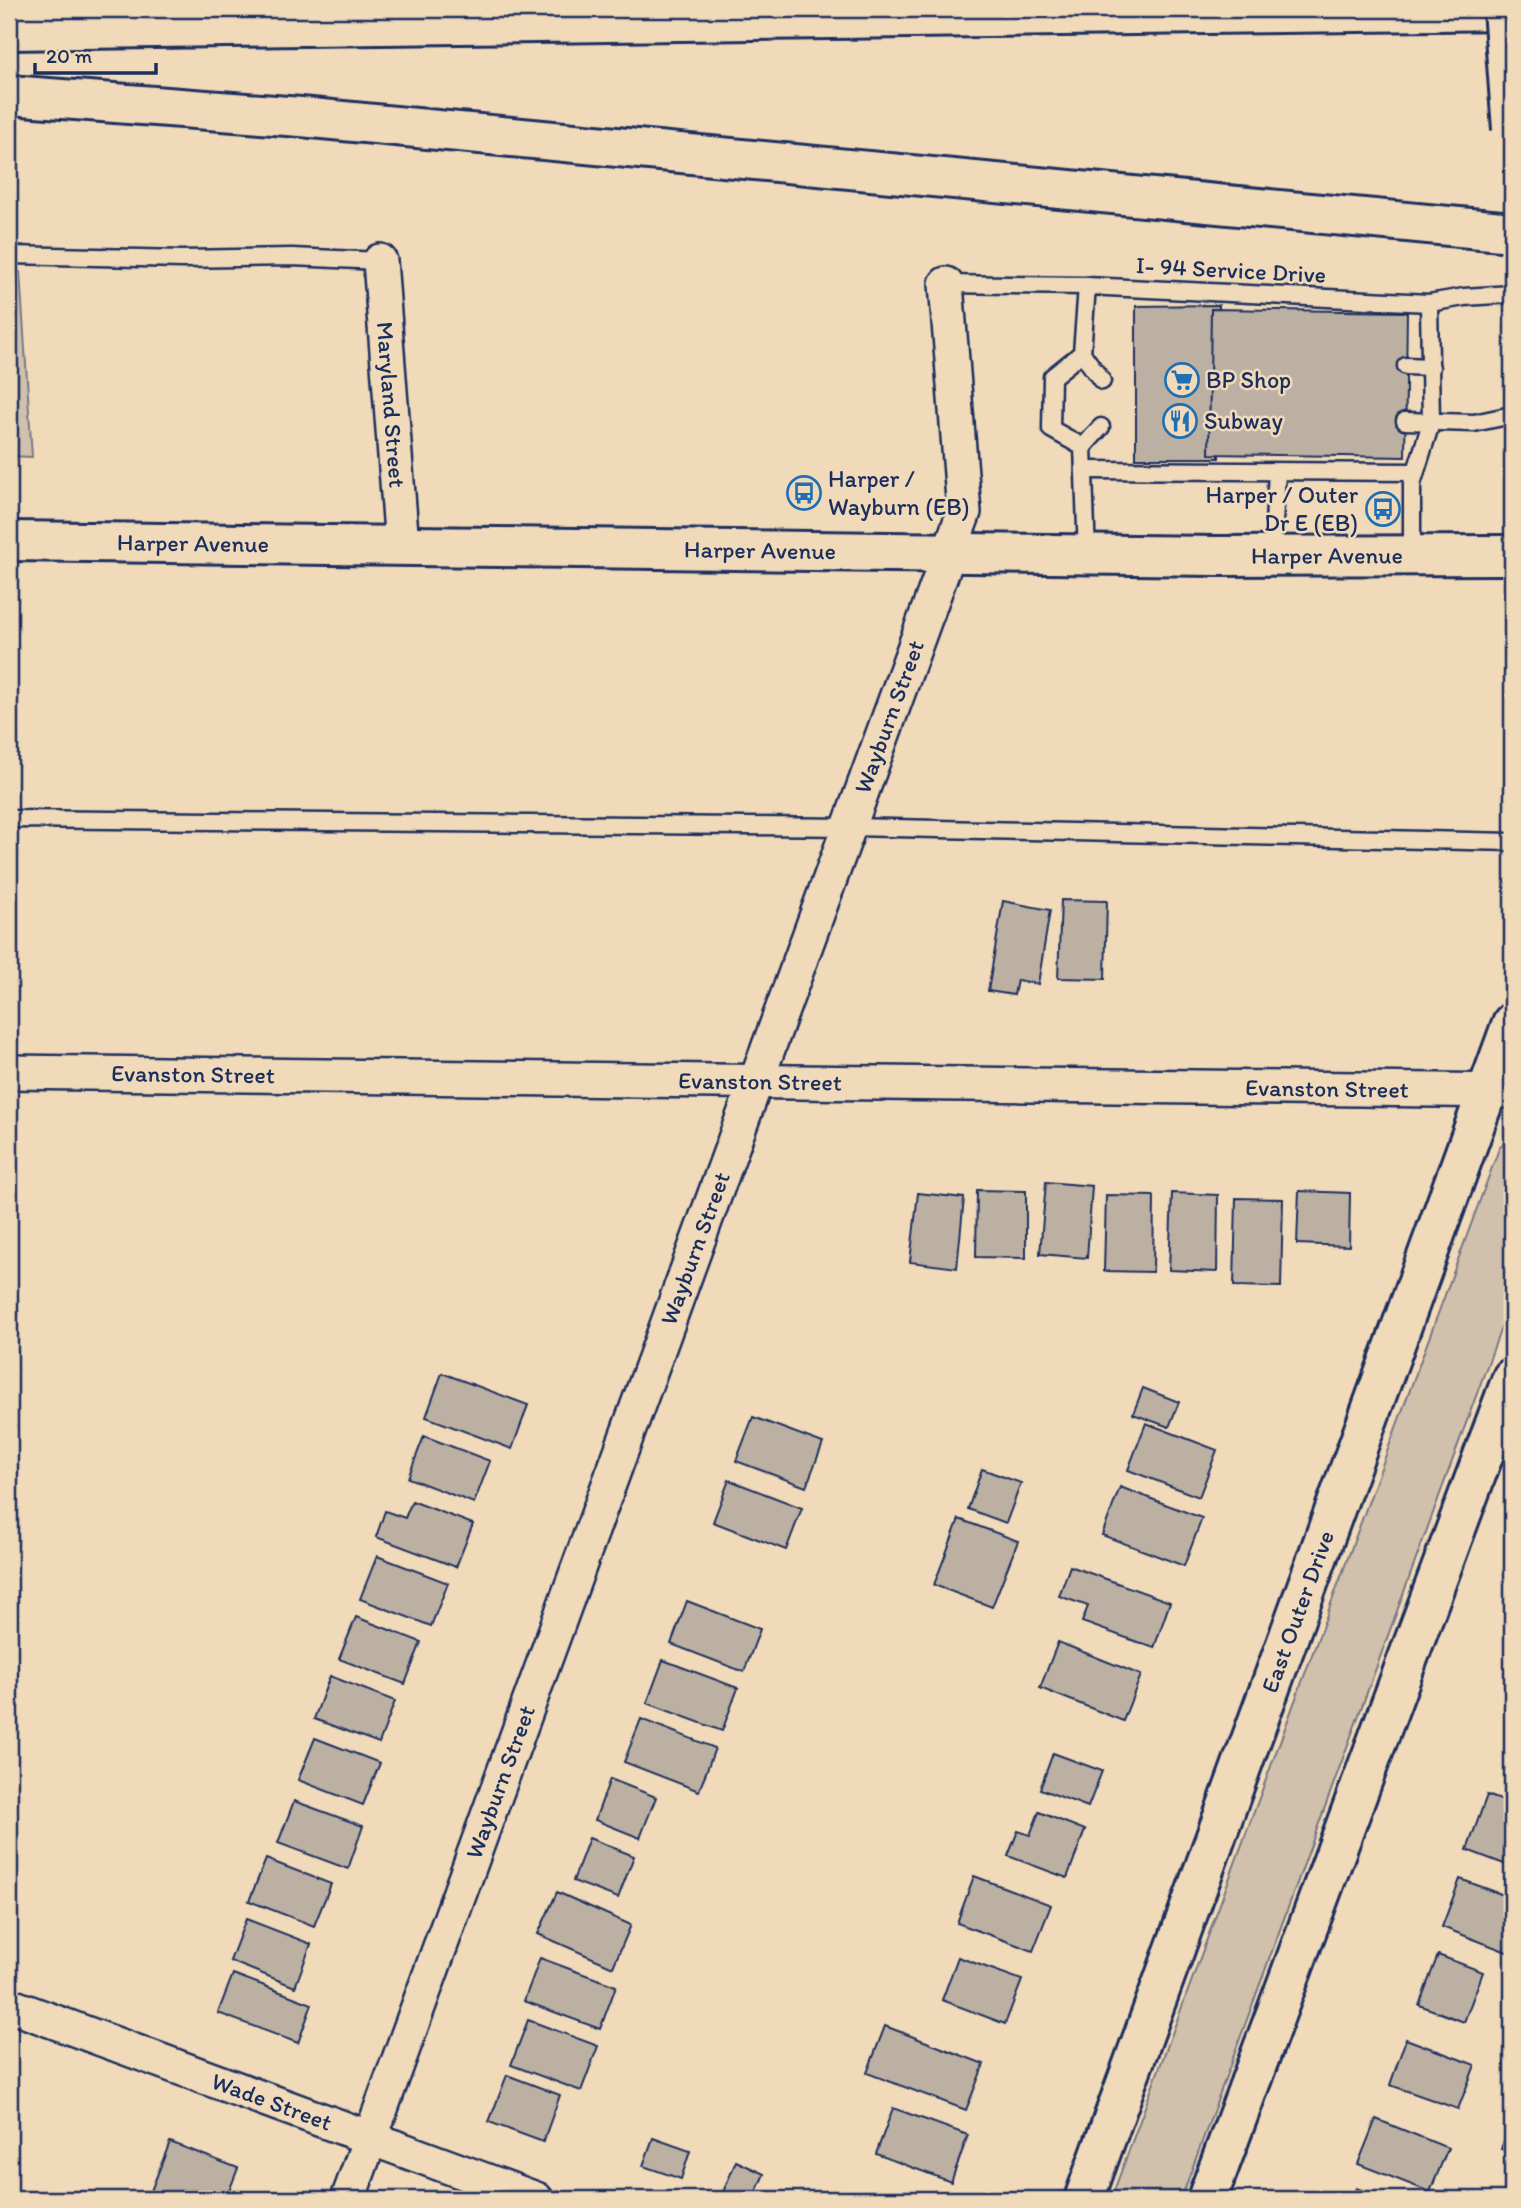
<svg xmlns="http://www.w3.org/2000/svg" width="1521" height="2208" font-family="Itim,sans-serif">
<rect width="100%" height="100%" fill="#f1dab9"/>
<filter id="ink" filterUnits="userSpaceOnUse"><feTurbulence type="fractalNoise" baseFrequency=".0143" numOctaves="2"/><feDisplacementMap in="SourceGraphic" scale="14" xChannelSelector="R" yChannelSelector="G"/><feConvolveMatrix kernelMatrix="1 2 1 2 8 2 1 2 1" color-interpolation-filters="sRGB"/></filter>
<g filter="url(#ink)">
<g fill="#d1c1ac" stroke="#767885" stroke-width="2">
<polygon points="9,272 20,272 32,457 9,456"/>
<polygon points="1512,1137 1512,1298 1181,2199 1111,2199 1500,1146"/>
</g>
<g fill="#bcb0a3" stroke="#1b2f5e" stroke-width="2">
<polygon points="1219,305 1219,458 1136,458 1136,306"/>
<polygon points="1211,309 1407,312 1405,457 1209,454"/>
<polygon points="1061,900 1107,901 1105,979 1058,978"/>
<polygon points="1003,901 1050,910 1038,984 1017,980 1014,995 988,991"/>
<polygon points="1046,1182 1092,1186 1087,1258 1040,1254"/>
<polygon points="977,1190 1026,1191 1026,1258 976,1257"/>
<polygon points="1299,1191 1350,1193 1349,1246 1297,1244"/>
<polygon points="918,1193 964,1198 957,1268 910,1262"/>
<polygon points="1172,1193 1218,1195 1217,1272 1169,1270"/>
<polygon points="1106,1195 1154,1196 1153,1272 1104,1271"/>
<polygon points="1236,1198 1283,1199 1281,1287 1234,1286"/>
<polygon points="442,1373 528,1405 512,1449 426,1417"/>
<polygon points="1143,1388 1179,1402 1169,1427 1133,1414"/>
<polygon points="753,1417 823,1443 806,1487 736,1461"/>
<polygon points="1146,1423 1217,1450 1199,1497 1128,1470"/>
<polygon points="424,1436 490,1461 474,1503 408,1478"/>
<polygon points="982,1469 1021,1483 1006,1523 968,1509"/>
<polygon points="729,1480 802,1508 786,1550 713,1522"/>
<polygon points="1120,1487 1202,1518 1184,1566 1102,1535"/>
<polygon points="412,1501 473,1524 456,1567 376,1537 385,1511 405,1518"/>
<polygon points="959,1519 1018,1541 992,1607 934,1585"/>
<polygon points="377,1556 448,1583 431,1626 360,1599"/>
<polygon points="1070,1566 1170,1602 1154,1648 1082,1622 1088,1606 1059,1596"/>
<polygon points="687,1601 760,1629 744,1672 671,1644"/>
<polygon points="356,1617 421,1642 405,1684 339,1659"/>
<polygon points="1058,1642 1141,1675 1123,1721 1040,1688"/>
<polygon points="663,1660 738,1688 722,1731 647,1703"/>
<polygon points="330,1676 395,1701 379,1743 314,1719"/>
<polygon points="641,1719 715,1748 699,1791 624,1762"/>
<polygon points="315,1738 380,1763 363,1805 298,1780"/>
<polygon points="1053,1753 1102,1771 1088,1807 1040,1789"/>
<polygon points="610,1779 656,1797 640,1838 595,1820"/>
<polygon points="1487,1795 1512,1804 1512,1867 1467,1850"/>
<polygon points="294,1801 363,1826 348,1869 278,1843"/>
<polygon points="1039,1812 1085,1830 1067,1878 1008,1856 1018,1831 1030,1835"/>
<polygon points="589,1838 634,1856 618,1898 573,1881"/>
<polygon points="266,1859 331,1884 314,1926 249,1901"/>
<polygon points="974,1876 1051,1905 1033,1951 957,1923"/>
<polygon points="1460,1879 1512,1898 1512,1954 1442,1927"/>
<polygon points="557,1892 631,1925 613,1967 538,1934"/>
<polygon points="246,1919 311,1944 295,1987 230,1961"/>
<polygon points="1438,1955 1483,1972 1464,2022 1419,2005"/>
<polygon points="958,1957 1022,1980 1005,2024 942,2000"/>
<polygon points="540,1958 616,1986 600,2029 524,2001"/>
<polygon points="233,1974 312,2004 298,2043 218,2013"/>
<polygon points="528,2020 598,2046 581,2091 511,2065"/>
<polygon points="885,2026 984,2064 966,2110 867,2073"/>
<polygon points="1406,2039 1475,2065 1458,2109 1390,2085"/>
<polygon points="507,2075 560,2095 543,2142 489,2122"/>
<polygon points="893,2108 968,2135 951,2182 876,2154"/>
<polygon points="1512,2118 1512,2153 1501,2149"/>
<polygon points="1376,2119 1448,2148 1430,2192 1358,2164"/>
<polygon points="653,2138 690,2151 681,2179 643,2166"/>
<polygon points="170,2142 238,2168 226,2199 174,2199 151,2191"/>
<polygon points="736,2161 764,2174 753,2199 740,2199 723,2192"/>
<polygon points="1356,2188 1387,2199 1352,2199"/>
</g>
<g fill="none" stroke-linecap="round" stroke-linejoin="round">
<g stroke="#1b2f5e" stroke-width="21">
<g id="lane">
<polyline points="9,255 183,259 292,257 380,261"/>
<polyline points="946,284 1087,286 1429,303 1464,297 1512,294"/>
<polyline points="1082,353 1087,286"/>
<polyline points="1406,366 1431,367"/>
<polyline points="1405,421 1474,423 1512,415"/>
<polyline points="1083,447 1101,427"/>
<polyline points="1084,470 1415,472"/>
<polyline points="1087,555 1083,447 1051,429 1052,377 1082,353 1102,381"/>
<polyline points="1272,556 1277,472"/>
<polyline points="1412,556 1412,484 1431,423 1429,303"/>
<polyline points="9,819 850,827 1512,842"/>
</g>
</g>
<g stroke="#1b2f5e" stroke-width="38">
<g id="street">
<path id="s1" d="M380,261l22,285"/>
<path id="s2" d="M9,1072l1503,19"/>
<path id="s3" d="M9,2005l527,194"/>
<path id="s4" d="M348,2199l616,-1687 -18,-228"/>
</g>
</g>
<g stroke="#1b2f5e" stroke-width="44">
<g id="secondary">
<path id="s5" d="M9,541l1208,15 295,-1"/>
<path id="s6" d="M1084,2199l428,-1176"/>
<polyline points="1207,2199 1512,1378"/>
</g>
</g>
<g stroke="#1b2f5e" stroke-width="44">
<g id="highway">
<polyline points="9,30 1512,10"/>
<polyline points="9,95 301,117 1512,232"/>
</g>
</g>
<use href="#lane" stroke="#f1dab9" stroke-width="16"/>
<use href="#street" stroke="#f1dab9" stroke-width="33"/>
<use href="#secondary" stroke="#f1dab9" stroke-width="38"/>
<use href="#highway" stroke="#f1dab9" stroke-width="38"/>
<g stroke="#1b2f5e" stroke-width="44" stroke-linecap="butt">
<polyline id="secondary-bridge" points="1503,9 1512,129"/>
</g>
<use href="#secondary-bridge" stroke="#f1dab9" stroke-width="38"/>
</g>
</g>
<defs>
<g id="supermarket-ring" transform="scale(1.75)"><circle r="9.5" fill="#f1dab9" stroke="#1f6fb2" stroke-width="1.5"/><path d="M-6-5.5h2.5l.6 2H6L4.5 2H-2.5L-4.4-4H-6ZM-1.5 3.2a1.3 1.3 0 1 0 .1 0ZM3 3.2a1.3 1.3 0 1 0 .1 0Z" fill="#1f6fb2"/></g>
<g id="restaurant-ring" transform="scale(1.75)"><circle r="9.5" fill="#f1dab9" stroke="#1f6fb2" stroke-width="1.5"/><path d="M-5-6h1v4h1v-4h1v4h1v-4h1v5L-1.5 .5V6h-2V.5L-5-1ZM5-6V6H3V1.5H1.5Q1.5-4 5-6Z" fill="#1f6fb2"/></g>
<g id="bus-ring" transform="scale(1.75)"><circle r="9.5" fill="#f1dab9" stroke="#1f6fb2" stroke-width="1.5"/><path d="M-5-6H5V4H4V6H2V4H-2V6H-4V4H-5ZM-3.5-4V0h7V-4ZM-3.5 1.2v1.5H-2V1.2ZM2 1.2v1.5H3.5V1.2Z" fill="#1f6fb2"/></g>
</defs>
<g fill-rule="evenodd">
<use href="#supermarket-ring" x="1182" y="380"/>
<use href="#restaurant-ring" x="1180" y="421"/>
<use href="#bus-ring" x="804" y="493"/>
<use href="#bus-ring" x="1383" y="509"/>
</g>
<g text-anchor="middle" stroke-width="5" stroke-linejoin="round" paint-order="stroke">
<g font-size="24" fill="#1b2f5e" stroke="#f1dab9">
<text transform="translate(1231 270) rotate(3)" y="8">I- 94 Service Drive</text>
<text dy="8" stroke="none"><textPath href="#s1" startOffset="144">Maryland Street</textPath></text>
<text dy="8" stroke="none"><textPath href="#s5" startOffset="184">Harper Avenue</textPath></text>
<text dy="8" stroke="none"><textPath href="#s5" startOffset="751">Harper Avenue</textPath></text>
<text dy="8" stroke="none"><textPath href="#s5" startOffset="1318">Harper Avenue</textPath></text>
<text dy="8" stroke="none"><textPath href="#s4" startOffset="1578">Wayburn Street</textPath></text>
<text dy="8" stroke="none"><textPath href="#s2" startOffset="184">Evanston Street</textPath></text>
<text dy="8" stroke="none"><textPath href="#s2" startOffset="751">Evanston Street</textPath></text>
<text dy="8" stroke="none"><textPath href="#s2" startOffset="1318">Evanston Street</textPath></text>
<text dy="8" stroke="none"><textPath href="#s4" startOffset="1012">Wayburn Street</textPath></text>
<text dy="8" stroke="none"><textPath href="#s6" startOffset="625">East Outer Drive</textPath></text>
<text dy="8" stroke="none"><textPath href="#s4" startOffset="444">Wayburn Street</textPath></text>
<text dy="8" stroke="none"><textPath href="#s3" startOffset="280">Wade Street</textPath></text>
</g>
<g font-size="24" fill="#1b2f5e" stroke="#f1dab9" text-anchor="start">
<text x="1206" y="388">BP Shop</text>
<text x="1204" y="429">Subway</text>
<text x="828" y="487">Harper /<tspan x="828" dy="28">Wayburn (EB)</tspan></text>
<text x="1358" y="503" text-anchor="end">Harper / Outer<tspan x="1358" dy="28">Dr E (EB)</tspan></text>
</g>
</g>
<rect width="1521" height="2208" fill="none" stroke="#f1dab9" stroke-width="35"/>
<rect x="18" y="18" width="1486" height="2173" fill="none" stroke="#1b2f5e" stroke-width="2.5" filter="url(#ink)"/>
<path d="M35 63v10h121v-10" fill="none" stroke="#1b2f5e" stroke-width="3.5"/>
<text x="46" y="63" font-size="21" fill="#1b2f5e" stroke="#f1dab9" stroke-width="5" paint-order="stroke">20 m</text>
</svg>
